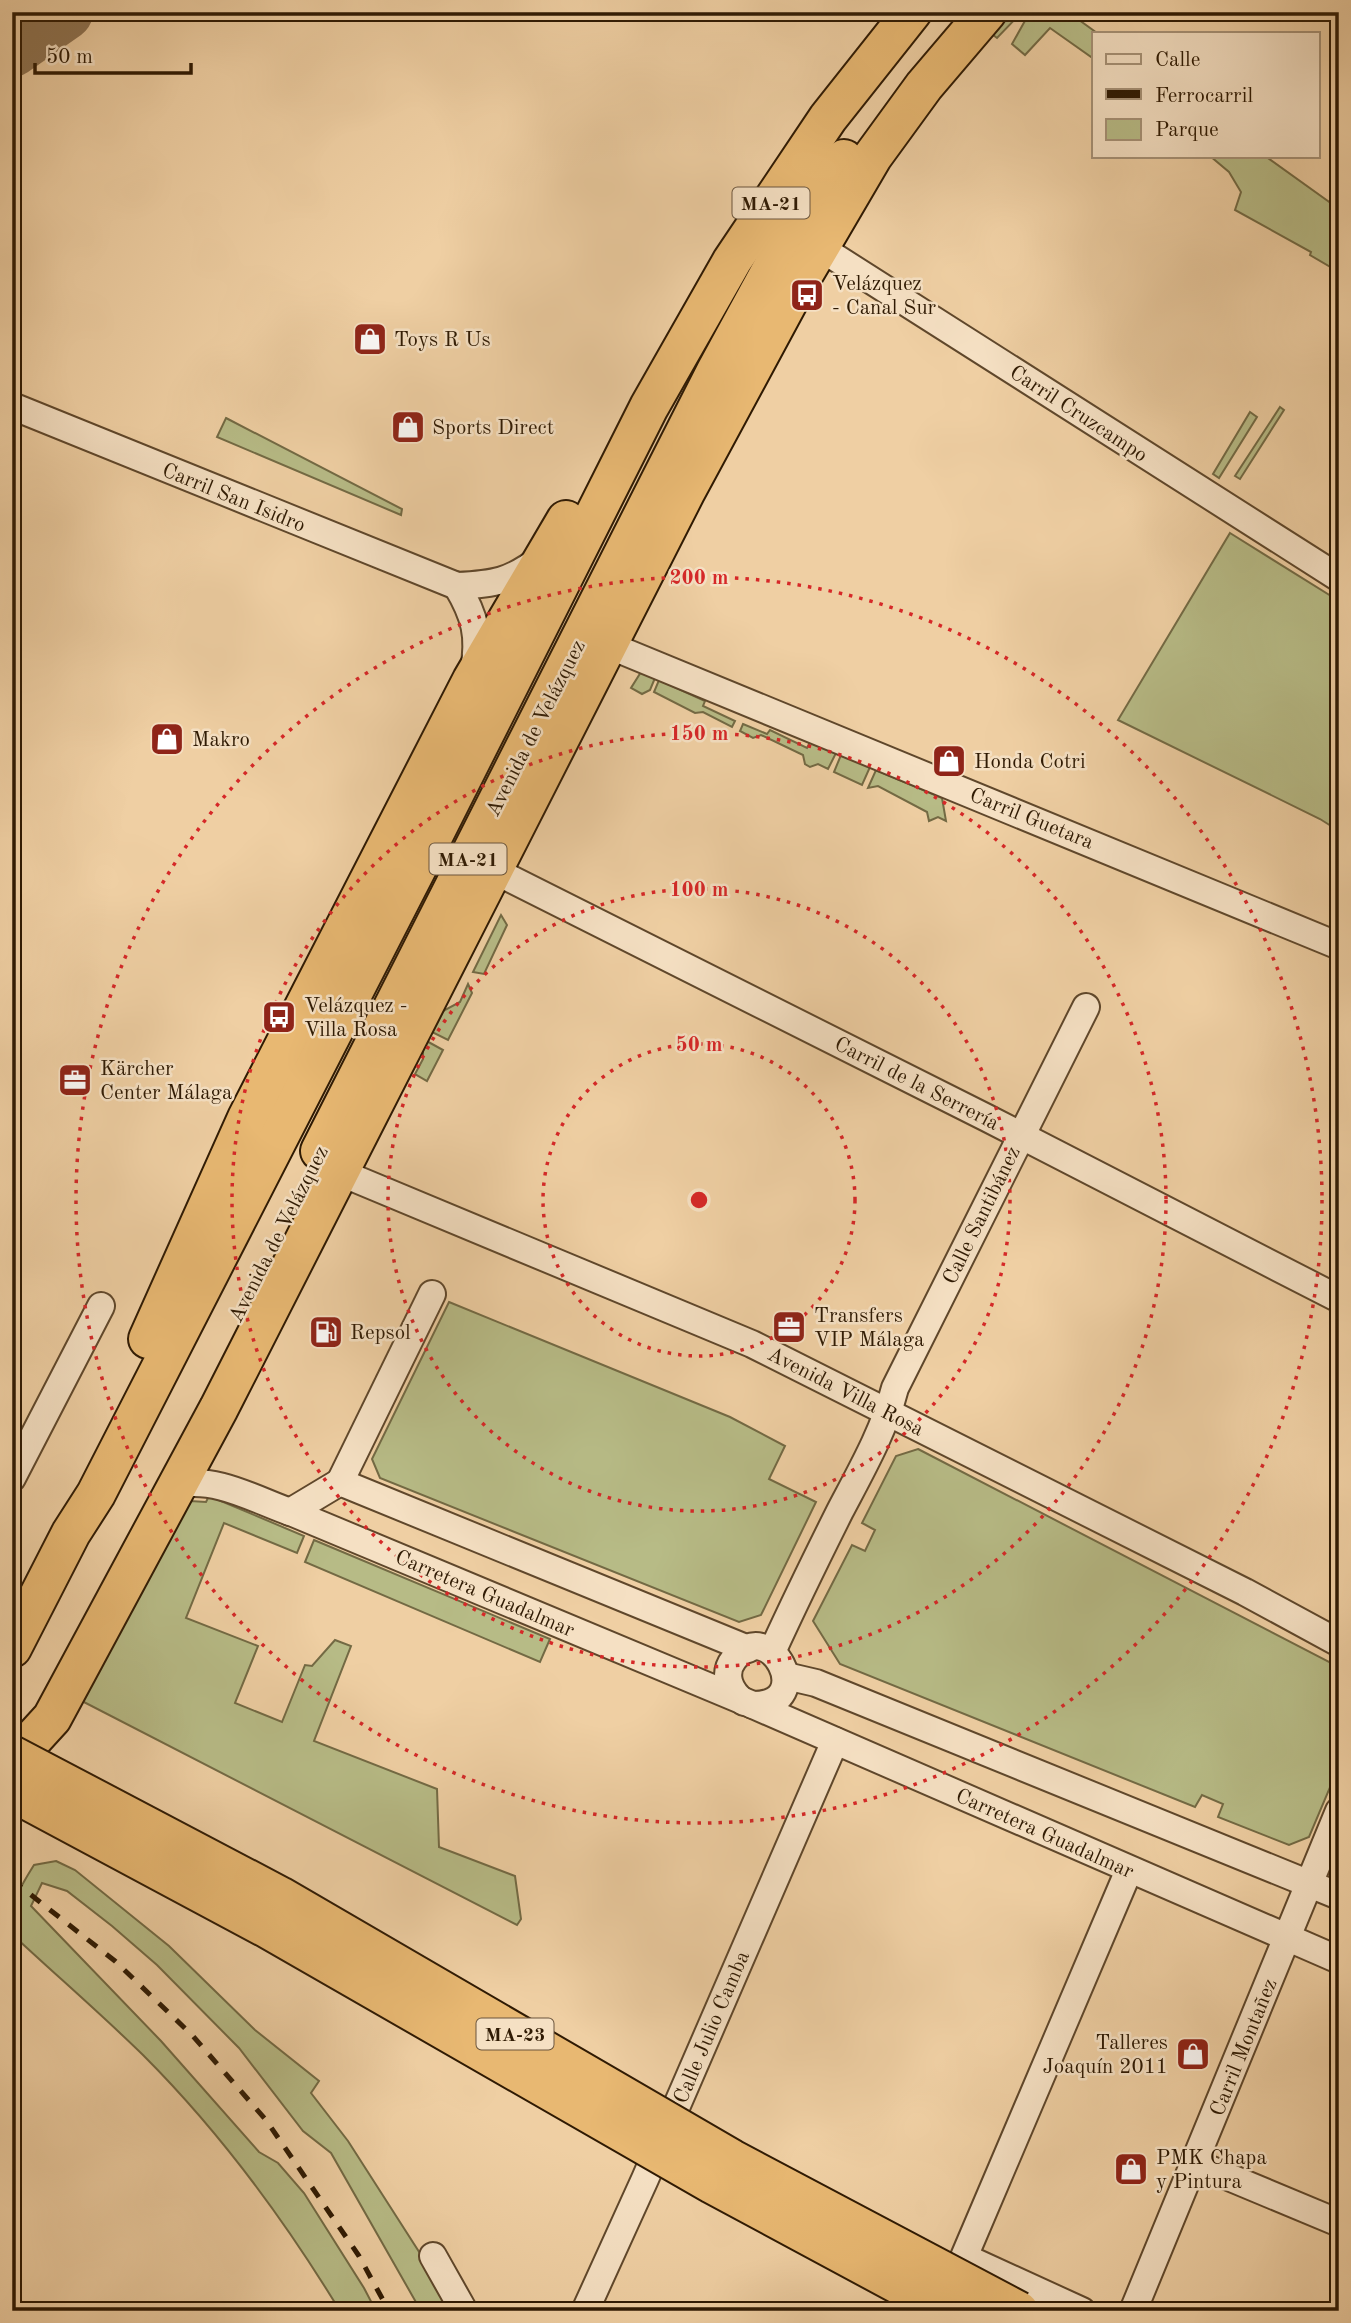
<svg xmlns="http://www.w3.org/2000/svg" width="1351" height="2323" font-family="'Old Standard TT',serif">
<rect width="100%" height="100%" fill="#efcfa3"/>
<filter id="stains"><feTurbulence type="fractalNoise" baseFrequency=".00286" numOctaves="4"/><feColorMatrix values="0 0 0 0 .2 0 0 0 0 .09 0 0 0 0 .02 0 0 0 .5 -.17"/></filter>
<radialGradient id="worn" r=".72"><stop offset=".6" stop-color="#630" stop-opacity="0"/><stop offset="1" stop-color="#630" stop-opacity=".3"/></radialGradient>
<g fill="#b7bb86" stroke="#736a44" stroke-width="2">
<polygon points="1004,12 1022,12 997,38 988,31"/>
<polygon points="1037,12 1068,12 1097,33 1094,33 1094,59 1050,28 1025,55 1012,44 1026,19"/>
<polygon points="1210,156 1265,156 1339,209 1339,272 1310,255 1311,252 1235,210 1241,192 1229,172"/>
<polygon points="1280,407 1284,410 1240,479 1235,476"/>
<polygon points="1250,412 1257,417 1219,478 1213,474"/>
<polygon points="226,418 402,509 401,515 217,437"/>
<polygon points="1230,533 1339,601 1339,831 1320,819 1118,720"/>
<polygon points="641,672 655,678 650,690 642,694 631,688"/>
<polygon points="659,680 705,701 703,706 735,721 732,727 703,712 695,713 654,692"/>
<polygon points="743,724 767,734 770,730 807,748 810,742 836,753 828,769 818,764 810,767 805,764 803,755 761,735 753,738 740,731"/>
<polygon points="841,755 870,767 862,785 834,772"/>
<polygon points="876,770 942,798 946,821 938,817 929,821 927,812 878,786 868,788"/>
<polygon points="501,915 507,925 484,974 473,972"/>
<polygon points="468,984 472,993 448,1040 424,1028 430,1018 460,1002"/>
<polygon points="423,1039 443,1050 427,1081 415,1074 423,1059"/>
<polygon points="449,1302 730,1417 785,1446 769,1479 816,1502 761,1615 739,1622 380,1478 372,1459"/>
<polygon points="918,1449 1339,1667 1339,1766 1309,1837 1289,1845 1218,1817 1223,1804 1202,1795 1195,1807 840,1664 813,1621 852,1545 865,1551 875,1530 862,1523 896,1456"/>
<polygon points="209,1496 304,1536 297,1553 224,1523 186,1618 258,1646 235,1703 282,1722 305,1665 312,1666 335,1640 351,1646 314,1741 437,1789 439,1847 515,1876 521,1919 517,1925 78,1699 190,1501 206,1502"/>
<polygon points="314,1540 550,1639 540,1662 305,1562"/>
<path d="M56,1861l19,9 94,76 86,84 64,51 -8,12 37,48 109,170h-36l-90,-158 -28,-22 -64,-83 -82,-83 -45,-39 -45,-35 -25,-8 -11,23 130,135 98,111 19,11 26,30 60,95 12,23h-36c-56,-92 -121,-180 -197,-256 -42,-41 -86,-79 -129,-119 -7,-29 5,-47 20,-71z"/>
</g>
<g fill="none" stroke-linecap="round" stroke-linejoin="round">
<polyline stroke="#8f7453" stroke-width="56" points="12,49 65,12"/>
<g stroke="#5f472b" stroke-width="30">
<g id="minor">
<polyline points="819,247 1339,578"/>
<path d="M12,406l445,180c37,-2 53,-4 83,-27"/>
<path d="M457,586c18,30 23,50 17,84"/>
<polyline points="608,645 1339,946"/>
<polyline points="493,870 987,1118 1339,1299"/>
<polyline points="339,1172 752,1344 1245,1592 1339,1643"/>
<polyline points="12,1478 101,1306"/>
<polyline points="340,1482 432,1294"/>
<path d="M176,1485c41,-9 79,15 117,28l460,192 586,255"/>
<polyline points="290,1512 340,1482 748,1649"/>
<path d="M772,1652c22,-48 45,-95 68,-141 21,-40 44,-80 55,-123l191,-381"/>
<polyline points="786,1676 816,1683 1339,1896"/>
<path d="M744,1702c-14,-10 -22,-28 -10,-43 35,-46 85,46 19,46"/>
<polyline points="1195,2163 1339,2223"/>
<polyline points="433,2256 464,2311"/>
<polyline points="585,2311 645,2179 835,1741"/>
<polyline points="1082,2311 964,2257 1129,1870"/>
<polyline points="1133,2311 1339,1811"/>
</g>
</g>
<g stroke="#2f1a03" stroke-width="42">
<g id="highway">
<polyline points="320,1151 716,371 781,252 844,159"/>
<polyline points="148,1339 247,1118 472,680 566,520"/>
<polyline points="12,1648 71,1533 96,1494 420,862 649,407 732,261 828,118 912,12"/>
<polyline points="31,1741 52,1718 219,1408 686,491 795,289 873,156 924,86 987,12"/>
</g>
</g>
<use href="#minor" stroke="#f5e0c3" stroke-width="26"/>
<use href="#highway" stroke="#e8b872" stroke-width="38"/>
<polyline stroke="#2f1a03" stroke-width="5" stroke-dasharray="12 12" stroke-linecap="butt" points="12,1880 115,1961 192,2035 266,2120 359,2256 389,2311"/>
<g stroke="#2f1a03" stroke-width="42" stroke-linecap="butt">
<g id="highway-bridge">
<polyline points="12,1755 280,1896 732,2159 1019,2311"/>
<polyline points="12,1792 268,1929 712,2184 948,2311"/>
</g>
</g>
<use href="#highway-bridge" stroke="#e8b872" stroke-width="38"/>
</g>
<g fill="none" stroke="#d62828" stroke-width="3.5" stroke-dasharray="3.5 7">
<circle cx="699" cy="1200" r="156"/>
<circle cx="699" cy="1200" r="311"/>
<circle cx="699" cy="1200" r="467"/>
<circle cx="699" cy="1200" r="623"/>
</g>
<defs>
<g id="bus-square" transform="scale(1.75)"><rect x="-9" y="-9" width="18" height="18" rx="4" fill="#8f2418" stroke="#f5e0c3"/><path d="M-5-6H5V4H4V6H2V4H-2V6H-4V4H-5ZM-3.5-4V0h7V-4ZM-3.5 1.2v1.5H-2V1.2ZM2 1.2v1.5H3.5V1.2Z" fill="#fff"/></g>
<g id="shop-square" transform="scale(1.75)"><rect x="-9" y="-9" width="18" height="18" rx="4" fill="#8f2418" stroke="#f5e0c3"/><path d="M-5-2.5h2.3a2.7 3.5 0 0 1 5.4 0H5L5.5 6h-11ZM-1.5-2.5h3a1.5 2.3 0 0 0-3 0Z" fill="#fff"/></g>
<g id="office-square" transform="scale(1.75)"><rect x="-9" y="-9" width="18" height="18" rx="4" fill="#8f2418" stroke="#f5e0c3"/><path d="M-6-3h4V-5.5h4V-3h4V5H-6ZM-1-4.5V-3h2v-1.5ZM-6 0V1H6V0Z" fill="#fff"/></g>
<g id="fuel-square" transform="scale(1.75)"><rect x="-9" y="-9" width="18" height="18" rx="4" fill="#8f2418" stroke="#f5e0c3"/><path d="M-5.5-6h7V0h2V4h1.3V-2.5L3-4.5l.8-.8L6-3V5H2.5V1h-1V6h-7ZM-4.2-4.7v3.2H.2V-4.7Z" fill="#fff"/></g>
</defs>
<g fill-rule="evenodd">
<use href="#bus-square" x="807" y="295"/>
<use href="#shop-square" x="370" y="339"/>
<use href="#shop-square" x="408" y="427"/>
<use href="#shop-square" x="167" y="739"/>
<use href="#shop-square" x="949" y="761"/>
<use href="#bus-square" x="279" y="1017"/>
<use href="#office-square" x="75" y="1080"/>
<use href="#office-square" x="789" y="1327"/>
<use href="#fuel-square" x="326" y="1332"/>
<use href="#shop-square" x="1193" y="2054"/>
<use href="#shop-square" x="1131" y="2169"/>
</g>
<g text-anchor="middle" stroke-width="5" stroke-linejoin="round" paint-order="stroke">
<g fill="#f5e0c3" stroke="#6a553d" stroke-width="2">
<rect x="732.5" y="187.5" width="77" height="31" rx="5"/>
<rect x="429.5" y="843.5" width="77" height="31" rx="5"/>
<rect x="476.5" y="2018.5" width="77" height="31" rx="5"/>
</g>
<g font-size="19" font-weight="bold" fill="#2f1a03">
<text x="771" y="210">MA-21</text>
<text x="468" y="866">MA-21</text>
<text x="515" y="2041">MA-23</text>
</g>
<g font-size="21" fill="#2f1a03" stroke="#f5e0c3" text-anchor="start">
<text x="832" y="290">Velázquez<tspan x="832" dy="24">- Canal Sur</tspan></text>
<text x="394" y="346">Toys R Us</text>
<text x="432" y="434">Sports Direct</text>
<text x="192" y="746">Makro</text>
<text x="974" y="768">Honda Cotri</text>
<text x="304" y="1012">Velázquez -<tspan x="304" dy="24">Villa Rosa</tspan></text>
<text x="100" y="1075">Kärcher<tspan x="100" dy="24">Center Málaga</tspan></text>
<text x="814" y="1322">Transfers<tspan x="814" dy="24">VIP Málaga</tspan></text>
<text x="350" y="1339">Repsol</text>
<text x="1168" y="2049" text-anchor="end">Talleres<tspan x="1168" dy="24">Joaquín 2011</tspan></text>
<text x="1156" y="2164">PMK Chapa<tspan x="1156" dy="24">y Pintura</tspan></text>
</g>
<g font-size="21" fill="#2f1a03" stroke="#f5e0c3">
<text transform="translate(1079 413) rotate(33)" y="7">Carril Cruzcampo</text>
<text transform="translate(234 497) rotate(22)" y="7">Carril San Isidro</text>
<text transform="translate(535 728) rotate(-63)" y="7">Avenida de Velázquez</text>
<text transform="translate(1032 818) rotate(22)" y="7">Carril Guetara</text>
<text transform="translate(917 1083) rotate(27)" y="7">Carril de la Serrería</text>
<text transform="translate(981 1215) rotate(-64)" y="7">Calle Santibánez</text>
<text transform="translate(278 1234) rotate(-63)" y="7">Avenida de Velázquez</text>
<text transform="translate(846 1391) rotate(27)" y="7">Avenida Villa Rosa</text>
<text transform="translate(485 1593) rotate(23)" y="7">Carretera Guadalmar</text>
<text transform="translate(1045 1833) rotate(24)" y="7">Carretera Guadalmar</text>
<text transform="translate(711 2027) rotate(-67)" y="7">Calle Julio Camba</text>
<text transform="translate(1243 2047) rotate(-68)" y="7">Carril Montañez</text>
</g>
</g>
<circle cx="699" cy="1200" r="10" fill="#d62828" stroke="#f5e0c3" stroke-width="3.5"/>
<g font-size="21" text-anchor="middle" font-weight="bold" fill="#d62828" stroke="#f5e0c3" stroke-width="5" stroke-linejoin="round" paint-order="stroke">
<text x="699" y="584">200 m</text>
<text x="699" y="740">150 m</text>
<text x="699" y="896">100 m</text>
<text x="699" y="1051">50 m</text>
</g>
<rect width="1351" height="2323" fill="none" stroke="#efcfa3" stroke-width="42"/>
<rect x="14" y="14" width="1323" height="2295" fill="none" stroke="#2f1a03" stroke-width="3.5"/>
<rect x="21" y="21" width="1309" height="2281" fill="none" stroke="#2f1a03" stroke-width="2"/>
<rect x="1092" y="32" width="228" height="126" fill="#f5e0c3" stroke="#a69176" stroke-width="2"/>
<rect x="1106" y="54" width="35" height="10" fill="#f5e0c3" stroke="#a69176" stroke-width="2"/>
<text x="1155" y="66" font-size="21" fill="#2f1a03">Calle</text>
<rect x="1106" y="89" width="35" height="10" fill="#2f1a03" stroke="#a69176" stroke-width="2"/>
<text x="1155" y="102" font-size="21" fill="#2f1a03">Ferrocarril</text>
<rect x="1106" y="119" width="35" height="21" fill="#b7bb86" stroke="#a69176" stroke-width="2"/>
<text x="1155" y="136" font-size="21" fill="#2f1a03">Parque</text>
<path d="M35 63v10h156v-10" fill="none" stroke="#2f1a03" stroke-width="3.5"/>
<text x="46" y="63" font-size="21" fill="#2f1a03" stroke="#f5e0c3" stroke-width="5" paint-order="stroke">50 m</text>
<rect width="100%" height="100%" filter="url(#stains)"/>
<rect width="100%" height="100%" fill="url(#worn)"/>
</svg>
